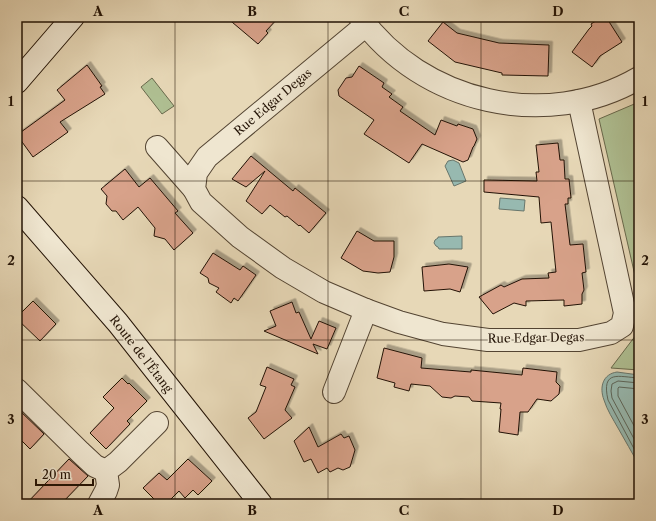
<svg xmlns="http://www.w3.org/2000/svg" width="656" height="521" font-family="'Libre Caslon Text',serif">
<defs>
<filter id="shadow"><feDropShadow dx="3.5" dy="-3.5" stdDeviation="0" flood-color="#0004"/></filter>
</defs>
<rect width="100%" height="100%" fill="#e7d8b7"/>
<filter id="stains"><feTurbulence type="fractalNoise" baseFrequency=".005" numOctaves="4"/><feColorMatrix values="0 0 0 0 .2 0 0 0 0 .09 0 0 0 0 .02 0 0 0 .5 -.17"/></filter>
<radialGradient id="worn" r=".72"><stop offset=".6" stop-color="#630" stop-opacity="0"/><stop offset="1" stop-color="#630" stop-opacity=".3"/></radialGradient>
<g fill="#afc093" stroke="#68694c">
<polygon points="152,78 174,106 162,114 141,87"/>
<polygon points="639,102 639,293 599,119"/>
<polygon points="639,331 639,370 611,368"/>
</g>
<g fill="#97b9b0" stroke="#68766c">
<polygon points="453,160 459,163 466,181 454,186 445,166 448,161"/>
<polygon points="500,198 525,200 524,211 499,209"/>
<polygon points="462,236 462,249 439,249 438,247 436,246 434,243 435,240 438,238 438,237"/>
<path d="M617,372l22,3v90c-7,-12 -14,-25 -21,-37 -5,-9 -11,-18 -14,-28 -5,-13 -1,-26 13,-28z"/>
<polygon points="460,499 474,500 484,504 451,504"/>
</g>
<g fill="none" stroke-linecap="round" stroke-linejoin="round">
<g stroke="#5c665a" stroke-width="1">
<path d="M639,378c-20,-1 -38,-9 -31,22l31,58"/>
<polyline points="639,383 618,381 612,384 611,391 612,398 639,448"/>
<polyline points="639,389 619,387 618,388 618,396 639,435"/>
</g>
</g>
<g fill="#d8a28a" stroke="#221205" filter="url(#shadow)">
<polygon points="226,17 279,17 266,31 268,33 258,44"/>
<polygon points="602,17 606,17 622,42 600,56 592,67 572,52 589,29 592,26 591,24"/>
<polygon points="443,22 457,33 499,43 549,45 548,76 502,75 502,73 455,62 428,41"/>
<polygon points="87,65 102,86 100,87 105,94 60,122 68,132 33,157 17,135 65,100 57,90"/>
<polygon points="359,66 384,83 382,87 392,94 389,97 403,107 400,111 435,135 441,120 457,126 458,124 473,129 477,139 474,146 473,147 468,160 463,162 422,144 409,163 364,134 374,120 339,96 338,90 346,78 352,77"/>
<polygon points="558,143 560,160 564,160 565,179 569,179 571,198 568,198 568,204 565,204 570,245 583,244 586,272 582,273 584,290 582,294 582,304 564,306 564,300 526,301 526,306 514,303 493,314 479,297 501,285 504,287 522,279 549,278 548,273 556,272 551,222 541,223 539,197 484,192 484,180 537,181 536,172 539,172 536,145"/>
<polygon points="251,156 293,191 295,188 326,213 309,233 300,225 299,226 287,216 285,217 270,205 262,214 246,201 265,171 246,187 232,179"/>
<polygon points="125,169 139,187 150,178 178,211 175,213 193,233 174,250 165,239 154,236 155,228 138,207 123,220 116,211 112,211 106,204 107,196 101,189"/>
<polygon points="357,231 374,241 394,241 394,257 390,272 378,273 363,271 341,258"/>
<polygon points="213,253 240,270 243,266 256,275 238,301 234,298 231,303 216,292 219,288 209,283 208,278 200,273"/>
<polygon points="449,264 468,267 460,292 450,289 424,291 422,267"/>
<polygon points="33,301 56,324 40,341 17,319 17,317"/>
<polygon points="292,302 296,313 299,312 311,339 319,321 336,328 327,349 313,344 318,354 264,331 276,326 270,311"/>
<polygon points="384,348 422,358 421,368 471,372 471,370 522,375 523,368 557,372 556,382 560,386 559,394 551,401 537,399 528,412 520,412 518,435 499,432 501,409 500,409 501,403 472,401 469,397 455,396 451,398 442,397 430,386 411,384 409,391 394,387 395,383 377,378"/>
<polygon points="267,367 294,379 291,385 295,387 285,410 292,418 264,439 248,418 256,412 266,387 260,385"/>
<polygon points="122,378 128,384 129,383 147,401 127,421 130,424 106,449 90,433 114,408 103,397"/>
<polygon points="17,408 44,434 30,449 17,436"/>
<polygon points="309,427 318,447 341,434 344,438 349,436 355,450 350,467 343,470 338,468 330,472 327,468 318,473 311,459 304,462 294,441"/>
<polygon points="69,459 88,476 61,504 26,504"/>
<polygon points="188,459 212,481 198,495 193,490 185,498 179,491 166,504 159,504 143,488 159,473 167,480"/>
</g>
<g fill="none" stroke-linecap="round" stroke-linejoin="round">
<g stroke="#534432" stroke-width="24">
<g id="street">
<path d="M360,17c62,86 186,115 279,61"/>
<polyline points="366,25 207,157 196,173 194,189 201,202 240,237 283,268 324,292 366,310 399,322 443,334 488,340 579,340 611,333 622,326 625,313 579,101"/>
<polyline points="157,147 194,189"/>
<polyline points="17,390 80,452 95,466 106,471"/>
<polyline points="334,392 366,310"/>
<polyline points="99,504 106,491 108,485 106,471 118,462 157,423"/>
</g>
</g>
<g stroke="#221205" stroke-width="24">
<g id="secondary">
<polyline points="17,82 73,17"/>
<polyline points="17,207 118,323 261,504"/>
</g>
</g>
<use href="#street" stroke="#efe6d0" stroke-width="22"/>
<use href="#secondary" stroke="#efe6d0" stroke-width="22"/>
</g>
<path fill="none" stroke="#221205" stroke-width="1" stroke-opacity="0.55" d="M175,17v487M328,17v487M481,17v487M17,181h622M17,340h622"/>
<g text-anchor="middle" stroke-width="3" stroke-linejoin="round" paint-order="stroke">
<g font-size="12" fill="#221205" stroke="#efe6d0">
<text transform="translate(273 102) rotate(-40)" y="4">Rue Edgar Degas</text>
<text transform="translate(536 338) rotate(-1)" y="4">Rue Edgar Degas</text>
<text transform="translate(141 354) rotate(52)" y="4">Route de l'Étang</text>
</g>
</g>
<rect width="656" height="521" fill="none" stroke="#e7d8b7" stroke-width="44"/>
<path d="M36 479v6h57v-6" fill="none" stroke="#221205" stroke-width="2"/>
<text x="42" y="479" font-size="12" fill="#221205" stroke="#efe6d0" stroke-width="3" paint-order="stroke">20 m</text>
<rect x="22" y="22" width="612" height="477" fill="none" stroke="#221205" stroke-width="1.5"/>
<g font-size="13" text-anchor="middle" font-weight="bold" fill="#221205">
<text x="98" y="16">A</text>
<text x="252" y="16">B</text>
<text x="404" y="16">C</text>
<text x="558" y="16">D</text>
<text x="11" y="106">1</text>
<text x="645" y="106">1</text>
<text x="11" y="265">2</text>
<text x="645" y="265">2</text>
<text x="11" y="424">3</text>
<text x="645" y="424">3</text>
<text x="98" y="515">A</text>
<text x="252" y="515">B</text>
<text x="404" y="515">C</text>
<text x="558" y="515">D</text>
</g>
<rect width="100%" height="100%" filter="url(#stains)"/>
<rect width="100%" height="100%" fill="url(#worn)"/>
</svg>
